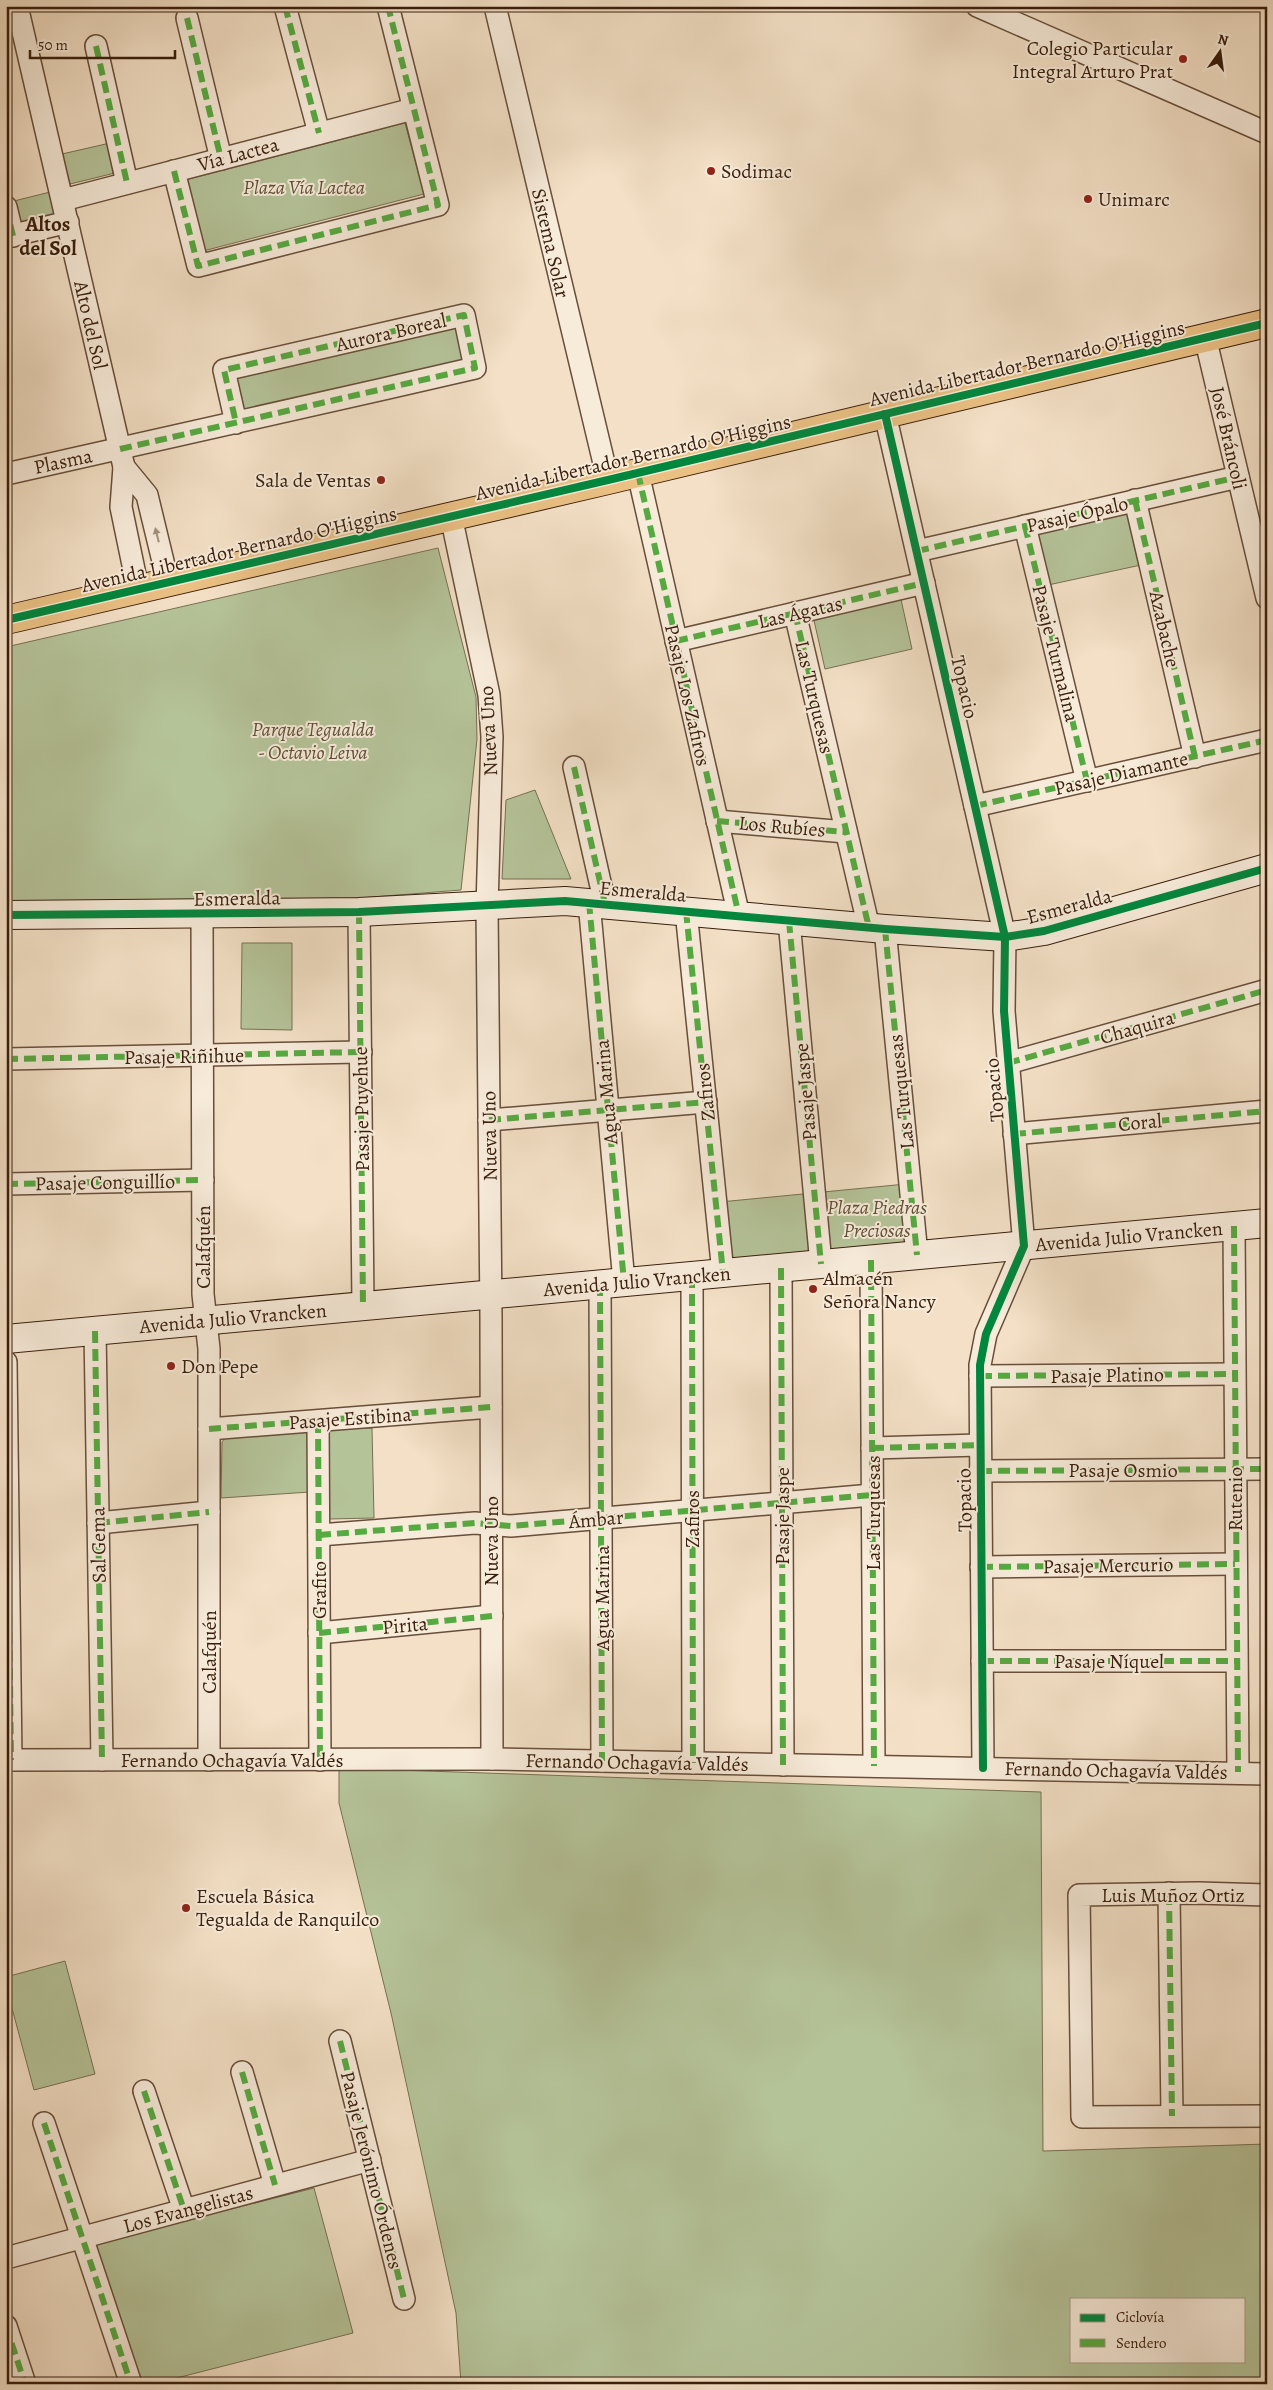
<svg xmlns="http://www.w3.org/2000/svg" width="1273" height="2390" font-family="Alegreya,serif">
<rect width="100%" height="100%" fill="#f3e0c6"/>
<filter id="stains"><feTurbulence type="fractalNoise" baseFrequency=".004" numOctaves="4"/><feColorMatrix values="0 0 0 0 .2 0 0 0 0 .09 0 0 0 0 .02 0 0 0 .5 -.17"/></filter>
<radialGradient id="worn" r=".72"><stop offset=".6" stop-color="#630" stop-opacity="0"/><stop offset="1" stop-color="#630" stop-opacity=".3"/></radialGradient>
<g fill="#b5c399" stroke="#777052" fill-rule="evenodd">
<polygon points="405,123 424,194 203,251 185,180"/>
<polygon points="110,143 119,172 70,184 62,154"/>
<polygon points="54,191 59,213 19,224 14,201"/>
<polygon points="456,326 465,364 241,414 232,376"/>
<polygon points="1129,507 1141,565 1048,585 1035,527"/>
<polygon points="438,548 476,697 477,739 461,890 194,911 6,906 6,647"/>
<polygon points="900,595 912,649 825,669 813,616"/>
<polygon points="535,790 571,879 502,879 506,800"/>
<polygon points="242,943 292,943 292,1030 241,1029"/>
<polygon points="906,1184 915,1246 725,1263 720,1202"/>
<polygon points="372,1428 374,1518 329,1519 327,1429"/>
<polygon points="307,1430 311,1435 310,1492 221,1498 222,1442 227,1436"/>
<path d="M339,1768l702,24 2,359 224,-7v240h-806l-5,-71 -65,-300 -52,-210zM1072,2299h172v62h-172z"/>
<polygon points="65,1961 95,2074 34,2090 6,1986 6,1977"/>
<polygon points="314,2188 353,2333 153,2384 141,2384 93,2244"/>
</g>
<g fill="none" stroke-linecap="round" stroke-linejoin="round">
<g stroke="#684e3a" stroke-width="24">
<g id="street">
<polyline points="17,6 124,467 121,507 138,589"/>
<polyline points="285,6 319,133"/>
<polyline points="495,6 608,480"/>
<polyline points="977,6 1267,133"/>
<polyline points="187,18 221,159"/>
<polyline points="96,46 127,183"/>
<polyline points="174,171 198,266 438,205 388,6"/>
<polyline points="63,200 413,109"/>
<polyline points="6,207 13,236"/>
<polyline points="6,237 68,222"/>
<polyline points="1205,337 1267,598"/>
<polyline points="885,414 1005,937 1004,1011 1024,1246 986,1334 980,1365 983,1768"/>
<polyline points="124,467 147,495 168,582"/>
<polyline points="638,473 739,916"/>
<path d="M6,474c157,-35 313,-70 469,-106l-11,-53 -240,55 12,53"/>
<polyline points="1135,500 1195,757"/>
<polyline points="451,516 489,695 492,737 487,907 491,1317 492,1759"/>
<polyline points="1025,526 1087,781"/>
<polyline points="917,551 1238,477"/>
<polyline points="795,613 869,928"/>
<polyline points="676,641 924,583"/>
<polyline points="574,767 605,904"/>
<polyline points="975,806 1267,740"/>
<polyline points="717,821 846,832"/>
<polyline points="589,902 624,1282"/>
<polyline points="686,911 723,1273"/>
<polyline points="359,912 363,1306"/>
<polyline points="202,914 203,1294 209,1349 209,1760"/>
<polyline points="789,921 821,1264"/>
<polyline points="885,929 917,1255"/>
<polyline points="6,1059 361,1052"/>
<polyline points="1008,1063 1267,990"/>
<polyline points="489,1120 706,1102"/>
<polyline points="1014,1134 1267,1111"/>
<polyline points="6,1184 203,1180"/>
<polyline points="1234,1226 1238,1772"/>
<polyline points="871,1260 874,1766"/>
<polyline points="781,1268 783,1765"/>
<polyline points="692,1276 693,1763"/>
<polyline points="600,1284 602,1761"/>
<polyline points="95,1331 102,1760"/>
<polyline points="6,1362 11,1760"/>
<polyline points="980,1376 1234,1374"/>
<polyline points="318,1421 320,1760"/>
<polyline points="209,1429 491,1407"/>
<polyline points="872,1448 980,1445"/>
<polyline points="980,1471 1267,1469"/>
<polyline points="98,1523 209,1512"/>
<polyline points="319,1535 475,1523 511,1526 872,1495"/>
<polyline points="981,1567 1235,1564"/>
<polyline points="319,1633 492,1616"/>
<polyline points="982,1661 1236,1661"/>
<polyline points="6,1760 492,1759 1267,1774"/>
<polyline points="1169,1893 1172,2116"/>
<polyline points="1267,1895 1198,1893 1079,1895 1082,2117 1267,2116"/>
<polyline points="340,2041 404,2299"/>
<polyline points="242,2072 275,2185"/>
<polyline points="144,2091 184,2210"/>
<polyline points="44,2123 131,2384"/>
<polyline points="6,2258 370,2160"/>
<polyline points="6,2326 25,2384"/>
</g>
</g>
<g stroke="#391e0c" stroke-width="30">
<g id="secondary">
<polyline points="6,915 359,912 565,901 885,929 1005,937 1044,931 1267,868"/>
<polyline points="6,1339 1267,1223"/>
</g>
</g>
<g stroke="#391e0c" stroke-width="30">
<polyline id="primary" points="6,620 608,480 1267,323"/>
</g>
<use href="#street" stroke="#f7ebda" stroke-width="21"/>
<use href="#secondary" stroke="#f7ebda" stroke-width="28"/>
<use href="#primary" stroke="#eac083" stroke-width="28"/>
<g stroke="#55aa41" stroke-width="6" stroke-dasharray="12 6" stroke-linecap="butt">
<polyline points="285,6 319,133"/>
<polyline points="187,18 221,159"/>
<polyline points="96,46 127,183"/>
<polyline points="174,171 198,266 438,205 388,6"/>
<polyline points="6,207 13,236"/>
<polyline points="120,449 475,368 464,315 224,370 236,423"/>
<polyline points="638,473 739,916"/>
<polyline points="1135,500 1195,757"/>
<polyline points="1025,526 1087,781"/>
<polyline points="917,551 1238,477"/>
<polyline points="795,613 869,928"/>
<polyline points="676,641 924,583"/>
<polyline points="574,767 605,904"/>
<polyline points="975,806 1267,740"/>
<polyline points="717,821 846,832"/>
<polyline points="589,902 624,1282"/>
<polyline points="686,911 723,1273"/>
<polyline points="359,912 363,1306"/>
<polyline points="789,921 821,1264"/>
<polyline points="885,929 917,1255"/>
<polyline points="6,1059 361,1052"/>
<polyline points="1008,1063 1267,990"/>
<polyline points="489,1120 706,1102"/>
<polyline points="1014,1134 1267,1111"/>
<polyline points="6,1184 203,1180"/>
<polyline points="1234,1226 1238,1772"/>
<polyline points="871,1260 874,1766"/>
<polyline points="781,1268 783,1765"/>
<polyline points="692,1276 693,1763"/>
<polyline points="600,1284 602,1761"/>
<polyline points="95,1331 102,1760"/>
<polyline points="6,1362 11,1760"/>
<polyline points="980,1376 1234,1374"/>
<polyline points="318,1421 320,1760"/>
<polyline points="209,1429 491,1407"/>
<polyline points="872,1448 980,1445"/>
<polyline points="980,1471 1267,1469"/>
<polyline points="98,1523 209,1512"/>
<polyline points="319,1535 475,1523 511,1526 872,1495"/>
<polyline points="981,1567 1235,1564"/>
<polyline points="319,1633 492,1616"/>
<polyline points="982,1661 1236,1661"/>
<polyline points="1169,1893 1172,2116"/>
<polyline points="340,2041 404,2299"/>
<polyline points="242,2072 275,2185"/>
<polyline points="144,2091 184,2210"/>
<polyline points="44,2123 131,2384"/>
<polyline points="6,2326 25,2384"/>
</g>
<g stroke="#f7ebda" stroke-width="11">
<g id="cycleway">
<polyline points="885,414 1005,937 1004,1011 1024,1246 986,1334 980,1365 983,1768"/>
<polyline points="6,620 608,480 1267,323"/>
<polyline points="6,915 359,912 565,901 885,929 1005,937 1044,931 1267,868"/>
</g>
</g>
<use href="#cycleway" stroke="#00873e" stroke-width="8"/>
</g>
<defs><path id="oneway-solid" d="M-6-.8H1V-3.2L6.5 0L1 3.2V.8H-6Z" transform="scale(1.25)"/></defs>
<use fill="#a28f7d" href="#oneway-solid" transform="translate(157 535) rotate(-104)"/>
<g fill="#8f2418" stroke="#f7ebda" stroke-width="2">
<circle cx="1183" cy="59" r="5"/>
<circle cx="711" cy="171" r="5"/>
<circle cx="1088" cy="199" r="5"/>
<circle cx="381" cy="480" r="5"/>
<circle cx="813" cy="1289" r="5"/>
<circle cx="171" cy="1366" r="5"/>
<circle cx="186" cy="1908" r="5"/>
</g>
<g text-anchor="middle" stroke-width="4" stroke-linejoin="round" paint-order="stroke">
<g font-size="20" fill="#391e0c" stroke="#f7ebda" text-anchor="start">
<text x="1173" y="55" text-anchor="end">Colegio Particular<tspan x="1173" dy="23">Integral Arturo Prat</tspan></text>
<text x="721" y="178">Sodimac</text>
<text x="1098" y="206">Unimarc</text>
<text x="371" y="487" text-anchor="end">Sala de Ventas</text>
<text x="823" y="1285">Almacén<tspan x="823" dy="23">Señora Nancy</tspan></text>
<text x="181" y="1373">Don Pepe</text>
<text x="196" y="1903">Escuela Básica<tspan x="196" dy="23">Tegualda de Ranquilco</tspan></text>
</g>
<g font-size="20" fill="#391e0c" stroke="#f7ebda">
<text transform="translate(238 154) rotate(-15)" y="7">Vía Lactea</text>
<text transform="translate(551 243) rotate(77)" y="7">Sistema Solar</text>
<text transform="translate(91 325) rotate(77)" y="7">Alto del Sol</text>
<text transform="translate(391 332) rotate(-13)" y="7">Aurora Boreal</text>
<text transform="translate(1027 363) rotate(-13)" y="7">Avenida Libertador Bernardo O'Higgins</text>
<text transform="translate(1229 438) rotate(77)" y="7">José Bráncoli</text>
<text transform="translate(633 457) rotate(-13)" y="7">Avenida Libertador Bernardo O'Higgins</text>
<text transform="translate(63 461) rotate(-12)" y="7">Plasma</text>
<text transform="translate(1077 514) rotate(-13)" y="7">Pasaje Ópalo</text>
<text transform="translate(239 549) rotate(-13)" y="7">Avenida Libertador Bernardo O'Higgins</text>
<text transform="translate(800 612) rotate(-13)" y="7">Las Ágatas</text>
<text transform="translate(1165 629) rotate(77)" y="7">Azabache</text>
<text transform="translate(1056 653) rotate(76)" y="7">Pasaje Turmalina</text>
<text transform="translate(965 687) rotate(77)" y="7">Topacio</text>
<text transform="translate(688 695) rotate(77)" y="7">Pasaje Los Zafiros</text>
<text transform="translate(815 697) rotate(77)" y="7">Las Turquesas</text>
<text transform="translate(488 731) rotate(-93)" y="7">Nueva Uno</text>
<text transform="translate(1121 773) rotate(-13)" y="7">Pasaje Diamante</text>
<text transform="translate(782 826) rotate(5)" y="7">Los Rubíes</text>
<text transform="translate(643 891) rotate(5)" y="7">Esmeralda</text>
<text transform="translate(237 898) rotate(-1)" y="7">Esmeralda</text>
<text transform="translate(1069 906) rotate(-15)" y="7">Esmeralda</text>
<text transform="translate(1137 1027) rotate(-16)" y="7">Chaquira</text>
<text transform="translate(184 1056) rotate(-1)" y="7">Pasaje Riñihue</text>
<text transform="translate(994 1090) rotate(-95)" y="7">Topacio</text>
<text transform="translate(606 1092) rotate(-95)" y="7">Agua Marina</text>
<text transform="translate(705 1092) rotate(-96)" y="7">Zafiros</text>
<text transform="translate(805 1092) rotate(-95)" y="7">Pasaje Jaspe</text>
<text transform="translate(901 1092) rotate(-96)" y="7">Las Turquesas</text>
<text transform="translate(361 1109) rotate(-91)" y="7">Pasaje Puyehue</text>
<text transform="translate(1140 1122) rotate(-5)" y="7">Coral</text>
<text transform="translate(489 1136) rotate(-91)" y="7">Nueva Uno</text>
<text transform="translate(105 1182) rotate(-1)" y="7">Pasaje Conguillío</text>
<text transform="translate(1129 1236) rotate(-5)" y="7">Avenida Julio Vrancken</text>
<text transform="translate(203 1247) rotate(-90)" y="7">Calafquén</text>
<text transform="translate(637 1281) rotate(-5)" y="7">Avenida Julio Vrancken</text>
<text transform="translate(233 1318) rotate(-5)" y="7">Avenida Julio Vrancken</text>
<text transform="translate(1107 1375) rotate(-1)" y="7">Pasaje Platino</text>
<text transform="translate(350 1418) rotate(-4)" y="7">Pasaje Estibina</text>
<text x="1123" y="1477">Pasaje Osmio</text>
<text transform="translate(1235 1499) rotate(-90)" y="7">Rutenio</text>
<text transform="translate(964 1500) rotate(-91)" y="7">Topacio</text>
<text transform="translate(873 1513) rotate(-90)" y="7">Las Turquesas</text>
<text transform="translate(782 1516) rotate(-90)" y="7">Pasaje Jaspe</text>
<text transform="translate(596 1519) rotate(-5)" y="7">Ámbar</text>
<text transform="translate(692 1519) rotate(-90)" y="7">Zafiros</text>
<text transform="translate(491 1541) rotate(-90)" y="7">Nueva Uno</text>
<text transform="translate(98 1545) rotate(-91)" y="7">Sal Gema</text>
<text transform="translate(1108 1565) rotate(-1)" y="7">Pasaje Mercurio</text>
<text transform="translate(319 1590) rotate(-90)" y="7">Grafito</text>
<text transform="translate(602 1598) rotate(-90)" y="7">Agua Marina</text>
<text transform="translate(405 1625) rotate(-5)" y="7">Pirita</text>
<text transform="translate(209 1652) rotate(-90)" y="7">Calafquén</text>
<text x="1109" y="1668">Pasaje Níquel</text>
<text x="232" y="1767">Fernando Ochagavía Valdés</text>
<text transform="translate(637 1762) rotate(1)" y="7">Fernando Ochagavía Valdés</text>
<text transform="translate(1116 1770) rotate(1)" y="7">Fernando Ochagavía Valdés</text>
<text x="1173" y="1902">Luis Muñoz Ortiz</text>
<text transform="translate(372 2170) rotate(76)" y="7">Pasaje Jerónimo Órdenes</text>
<text transform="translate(188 2209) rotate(-15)" y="7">Los Evangelistas</text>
</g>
<g font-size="20" font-style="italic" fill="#5e5036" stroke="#f7ebda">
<text x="304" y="194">Plaza Vía Lactea</text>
<text x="313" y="736">Parque Tegualda<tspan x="313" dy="23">- Octavio Leiva</tspan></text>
<text x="877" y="1214">Plaza Piedras<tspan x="877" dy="23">Preciosas</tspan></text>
</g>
<g font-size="21" font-weight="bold" fill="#391e0c" stroke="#f7ebda">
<text x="48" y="231">Altos<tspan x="48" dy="24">del Sol</tspan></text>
</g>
</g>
<rect width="1273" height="2390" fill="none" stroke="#f3e0c6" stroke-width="25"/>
<rect x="8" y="8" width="1258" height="2375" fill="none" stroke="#391e0c" stroke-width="2.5"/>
<rect x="12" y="12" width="1248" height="2365" fill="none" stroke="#391e0c"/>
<rect x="1070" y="2298" width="175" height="65" fill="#f7ebda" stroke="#ab9988"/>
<rect x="1080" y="2314" width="25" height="8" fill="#00873e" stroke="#ab9988"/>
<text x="1116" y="2322" font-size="15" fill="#391e0c">Ciclovía</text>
<rect x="1080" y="2339" width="25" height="8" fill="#55aa41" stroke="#ab9988"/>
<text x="1116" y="2348" font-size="15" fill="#391e0c">Sendero</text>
<g transform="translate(1220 52) rotate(14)" stroke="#f7ebda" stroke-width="4" paint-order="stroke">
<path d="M0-4L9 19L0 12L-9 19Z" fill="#391e0c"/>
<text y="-8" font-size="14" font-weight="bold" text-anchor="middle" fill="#391e0c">N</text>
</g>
<path d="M30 50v8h145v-8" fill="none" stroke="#391e0c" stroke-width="2.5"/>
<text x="38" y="50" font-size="15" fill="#391e0c" stroke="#f7ebda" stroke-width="4" paint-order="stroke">50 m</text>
<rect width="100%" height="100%" filter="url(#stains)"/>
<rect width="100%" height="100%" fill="url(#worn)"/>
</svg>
